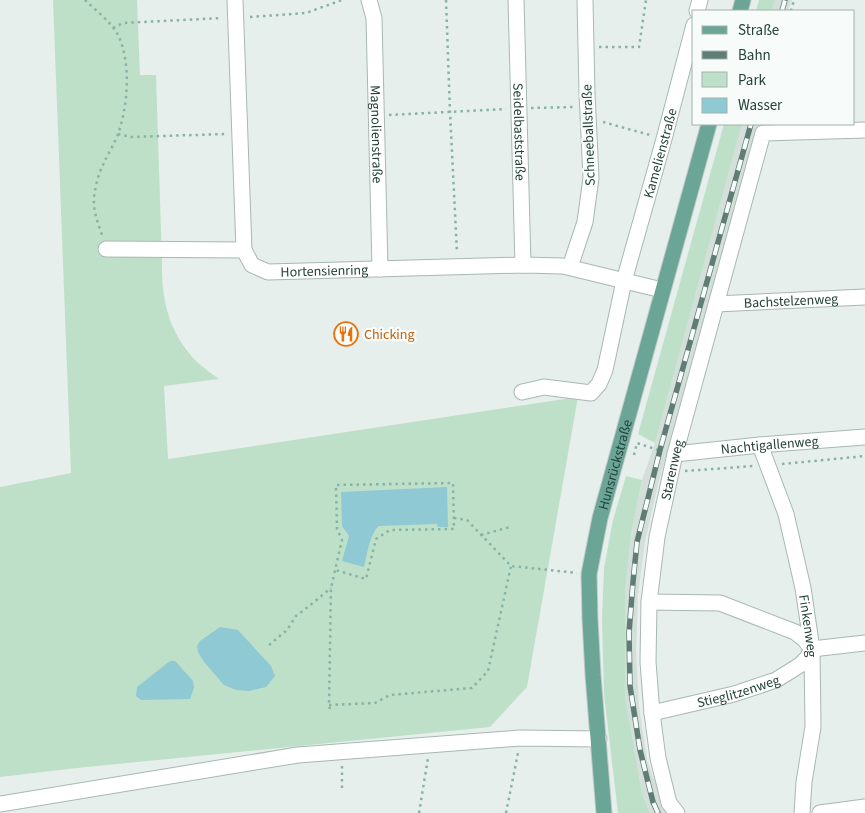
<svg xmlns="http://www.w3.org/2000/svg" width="865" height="813" font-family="'Source Sans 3',sans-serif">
<rect width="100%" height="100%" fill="#e6efeb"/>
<g fill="#d4dfda">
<polygon points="775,0 792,0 788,11 772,11"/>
<polygon points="742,124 757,124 658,485 645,542 638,595 636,651 639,706 647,760 666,813 650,813 642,793 625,695 625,593 631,537 642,480 655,443"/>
</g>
<g fill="#bfe0c8">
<path d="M53,0h84l3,75h16l6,186c-1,39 7,73 36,102 7,6 14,11 21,16l-55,7 4,73 410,-62 -51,290 -37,40 -413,41 -77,9v-290l71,-14z"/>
<polygon points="759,0 775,0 772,11 756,11"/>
<polygon points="724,124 742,124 655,443 638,434"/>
<polygon points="626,476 642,480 631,536 625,593 625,695 642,793 650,813 618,813 604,694 602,618 604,568 613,520"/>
</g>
<g fill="#8ec9d4">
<path d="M447,487l1,40h-10l-1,-3 -58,2c-9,7 -12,29 -15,41l-22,-6 7,-25 -7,-10 -1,-34z"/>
<polygon points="220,627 238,630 271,666 275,676 266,687 249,691 236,690 224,685 204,662 198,652 197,646 200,641"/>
<polygon points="170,661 175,661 193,681 194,688 190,699 141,700 136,696 137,687"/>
</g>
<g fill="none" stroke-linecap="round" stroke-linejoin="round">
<g stroke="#a8b8b2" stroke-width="17">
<g id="minor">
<path id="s1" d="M235,0l9,250 8,15 16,7 255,-7 40,1 99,24"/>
<path id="s2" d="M369,0l5,18 6,251"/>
<path id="s3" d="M516,0l7,265"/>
<polyline points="697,11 700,0"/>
<polyline points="106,249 244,250"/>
<polyline points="570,267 585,222 591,178 587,93 585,0"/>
<path id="s4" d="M716,304l149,-7"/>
<path id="s5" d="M522,392l22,-5 47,6 8,-9 6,-14 19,-89 40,-142 30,-114"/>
<path id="s6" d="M760,445l26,69 17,74 9,61 1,78 -9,55 -2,31"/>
<path id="s7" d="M675,454l85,-9 105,-8"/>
<polyline points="649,602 720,603 795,632 804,639 812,649"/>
<path id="s8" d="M652,713l82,-19 42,-14 24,-15 7,-7 5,-9 53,-6"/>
<polyline points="0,804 298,755 520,738 599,739"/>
<path id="s9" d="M677,813l-8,-10 -11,-45 -6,-45 -4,-51 1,-60 8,-65 18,-83 88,-321 102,-3"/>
<polyline points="820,813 865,807"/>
</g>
</g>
<g stroke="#c2cac8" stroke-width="17">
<g id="major">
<polyline points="740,11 743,0"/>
<path id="s10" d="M604,813l-11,-138 -3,-56 -1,-45 11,-56 109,-394"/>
</g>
</g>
<g stroke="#86b3a5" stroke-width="2.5" stroke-dasharray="2.5 4" stroke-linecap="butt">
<path d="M85,0c11,11 27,22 34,37 12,27 9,69 -1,97 -4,11 -11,21 -15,31 -5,10 -8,22 -9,33 -1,13 4,25 8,37"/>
<polyline points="446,0 450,112 457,253"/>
<polyline points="791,11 794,0"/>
<polyline points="250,17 306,13 342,0"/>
<polyline points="113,28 123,23 222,18"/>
<polyline points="599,47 639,47 646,0"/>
<polyline points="531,108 573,107"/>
<polyline points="389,115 506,109"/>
<polyline points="603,122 650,135"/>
<polyline points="118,134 131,137 226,134"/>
<polyline points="634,455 637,443 661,451"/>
<polyline points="782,464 865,456"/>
<polyline points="685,471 754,466"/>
<polyline points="454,518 467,520 511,566 577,573"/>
<polyline points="481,535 510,527"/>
<polyline points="269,645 287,630 296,616 308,607 331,588"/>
<polyline points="329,705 375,703 390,695 472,688 488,671 511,566"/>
<polyline points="330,709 329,705 331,588 342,540 337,529 336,485 453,483 454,529 390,530 376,539 366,579 335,570"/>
<polyline points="342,766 342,792"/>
<polyline points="419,813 428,758"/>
<polyline points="506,813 518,753"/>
</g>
<use href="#minor" stroke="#fff" stroke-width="15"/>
<use href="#major" stroke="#6aa596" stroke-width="15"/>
<g stroke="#5f7d75" stroke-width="5.5">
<g id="rail">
<polyline points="782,11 785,0"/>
<polyline points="658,813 653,802 640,750 630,686 629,633 633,582 637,542 660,450 751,124"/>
</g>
</g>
<use href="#rail" stroke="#f7fbf9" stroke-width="4" stroke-dasharray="11" stroke-linecap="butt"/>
</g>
<defs>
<g id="restaurant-ring" transform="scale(1.25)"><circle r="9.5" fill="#f7fbf9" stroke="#e8710a" stroke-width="1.5"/><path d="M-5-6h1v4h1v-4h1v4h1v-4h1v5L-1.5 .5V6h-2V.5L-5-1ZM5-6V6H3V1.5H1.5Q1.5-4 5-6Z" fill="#e8710a"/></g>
</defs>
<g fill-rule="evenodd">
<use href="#restaurant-ring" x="346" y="334"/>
</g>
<g text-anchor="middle" stroke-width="4.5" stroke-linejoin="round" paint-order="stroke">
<g font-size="14" fill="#24423a" stroke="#f7fbf9">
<text dy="5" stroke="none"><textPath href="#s3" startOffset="132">Seidelbaststraße</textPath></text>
<text dy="5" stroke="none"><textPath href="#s2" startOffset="135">Magnolienstraße</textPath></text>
<text transform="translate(588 135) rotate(-92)" y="5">Schneeballstraße</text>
<text dy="5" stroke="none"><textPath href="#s5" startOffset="321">Kamelienstraße</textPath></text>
<text dy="5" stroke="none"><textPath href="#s1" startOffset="341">Hortensienring</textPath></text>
<text dy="5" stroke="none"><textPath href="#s4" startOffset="75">Bachstelzenweg</textPath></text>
<text dy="5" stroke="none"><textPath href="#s7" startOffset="95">Nachtigallenweg</textPath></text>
<text dy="5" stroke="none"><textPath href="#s10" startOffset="352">Hunsrückstraße</textPath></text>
<text dy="5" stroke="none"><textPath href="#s9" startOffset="350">Starenweg</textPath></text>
<text dy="5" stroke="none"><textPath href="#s6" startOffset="188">Finkenweg</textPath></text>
<text dy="5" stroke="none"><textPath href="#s8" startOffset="89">Stieglitzenweg</textPath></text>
</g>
<g font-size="14" fill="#c56008" stroke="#f7fbf9" text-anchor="start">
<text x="364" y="339">Chicking</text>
</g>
</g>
<rect x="692" y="10" width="162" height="115" fill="#f7fbf9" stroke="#a3b1ad"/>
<rect x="702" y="26" width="25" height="8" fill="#6aa596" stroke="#a3b1ad"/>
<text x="738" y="35" font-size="15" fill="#24423a">Straße</text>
<rect x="702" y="51" width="25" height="8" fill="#5f7d75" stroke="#a3b1ad"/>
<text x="738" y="60" font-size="15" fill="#24423a">Bahn</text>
<rect x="702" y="72" width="25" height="15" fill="#bfe0c8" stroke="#a3b1ad"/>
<text x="738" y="85" font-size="15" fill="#24423a">Park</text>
<rect x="702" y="98" width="25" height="15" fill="#8ec9d4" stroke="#a3b1ad"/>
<text x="738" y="110" font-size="15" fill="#24423a">Wasser</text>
</svg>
